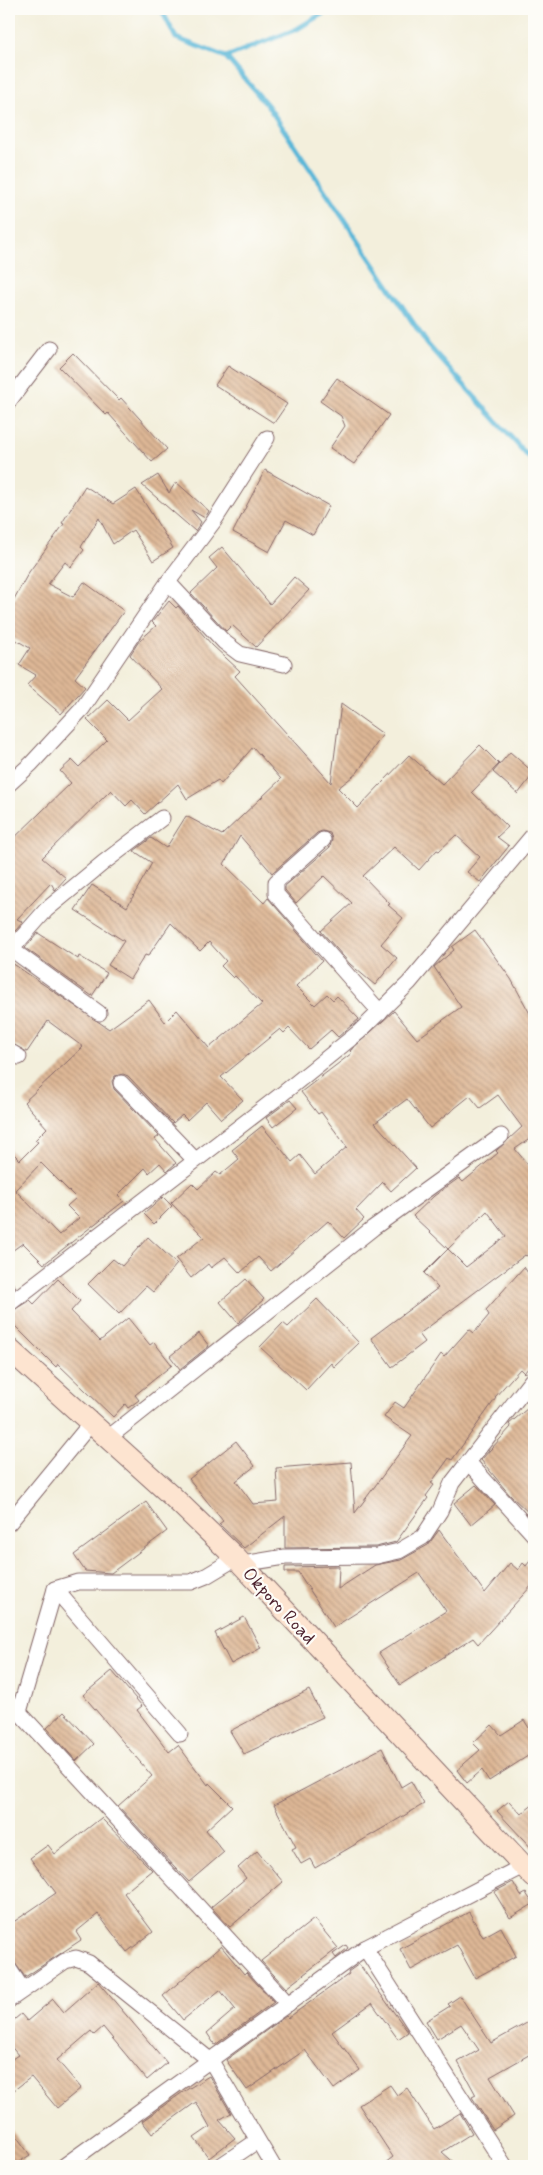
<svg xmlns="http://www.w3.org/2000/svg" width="543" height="2175" font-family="Mynerve,sans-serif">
<defs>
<pattern id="building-back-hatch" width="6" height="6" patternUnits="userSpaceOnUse" patternTransform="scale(1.25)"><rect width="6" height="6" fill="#deb896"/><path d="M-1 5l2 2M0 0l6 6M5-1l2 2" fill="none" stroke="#b6957b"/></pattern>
</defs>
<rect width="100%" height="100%" fill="#fdfcf7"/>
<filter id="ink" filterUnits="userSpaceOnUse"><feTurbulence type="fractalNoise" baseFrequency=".02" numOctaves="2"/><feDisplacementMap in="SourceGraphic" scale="10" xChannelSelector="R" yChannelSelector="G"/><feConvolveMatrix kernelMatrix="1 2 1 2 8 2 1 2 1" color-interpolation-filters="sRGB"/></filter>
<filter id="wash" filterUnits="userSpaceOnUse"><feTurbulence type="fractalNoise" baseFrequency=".0096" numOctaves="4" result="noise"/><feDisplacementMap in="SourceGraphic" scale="20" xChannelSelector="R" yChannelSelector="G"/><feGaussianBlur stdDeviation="1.12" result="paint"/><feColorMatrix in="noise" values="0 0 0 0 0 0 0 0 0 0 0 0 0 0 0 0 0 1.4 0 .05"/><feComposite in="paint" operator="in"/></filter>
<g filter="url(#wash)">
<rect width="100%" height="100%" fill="#f3efdc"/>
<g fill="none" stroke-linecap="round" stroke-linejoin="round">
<g stroke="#5ab7d8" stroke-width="5">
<polyline points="161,9 176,38 226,57 297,29 330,9"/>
<polyline points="226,57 268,106 428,345 534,463"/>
</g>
</g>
<g id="blocks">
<g fill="url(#building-back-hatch)" fill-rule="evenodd">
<polygon points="73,353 119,400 121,398 167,449 152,462 108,413 106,415 59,367"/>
<polygon points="228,366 287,404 274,423 215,385"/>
<polygon points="337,378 389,415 354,464 330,448 345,426 341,416 320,401"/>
<polygon points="265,470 329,506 313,535 286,520 269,552 233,532"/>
<polygon points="158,475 169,493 176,482 209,511 205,518 191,510 201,522 195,531 142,485"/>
<polygon points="85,486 113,504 136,489 173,548 153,561 133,530 113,544 99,518 81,547 84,550 71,567 65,562 48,584 73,597 84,582 124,611 75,678 85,687 61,714 27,685 36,675 19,665 30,648 9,636 9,608 29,572 64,524 62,523"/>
<polygon points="222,547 270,604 294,577 309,590 256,647 232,625 226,631 191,593 217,568 209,558"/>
<path d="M169,601l7,7 2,-2 34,39 28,26 -5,5 96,107 10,-79 42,30 -26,39 -19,15 20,20 51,-53 33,29 38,-39 19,19 -27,28 36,35 -11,10 12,9 -29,36 -13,-10 13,-15 -24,-22 -17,16 -2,-1 -18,20 -25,-23 -31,29 27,28 -2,1 15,13 -22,26 16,14 -22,27 -25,-21 -29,-33 31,-28 -28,-27 -28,27 -11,-13v-4l45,-39 2,-8 -2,-6 -8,-2 -5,2 -45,40 -32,-37 -16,28 40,39 4,-5 54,63 -26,25 19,19 12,-11 6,6 4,-4 22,23 -21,18 -7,-7 -22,19 -20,-21 -5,5 -4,-4 -59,48 22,23 -22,19 -15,-17 -19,18 -5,-5 -9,8 -45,-47 -5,-2 -8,2 -3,5 2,8 45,47 -4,3 21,24 -9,8 -7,-8 -11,10 -4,-5 -27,27 6,6 -80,63 -21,-21 -14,10v-104l11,11 18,-18 -3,-2 12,-12 -23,-26 59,-55 -35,-26 -21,31 -18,-10v-81l100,68 40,-29 16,22 12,-12 32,38 53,-44 -27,-28 -2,2 -12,-12 5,-5 -17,-19 -9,9 -29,-28 -23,33 -3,-1 -15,24 -22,-14 16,-24 -49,-31 17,-25 35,22 25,-44 -18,-12 17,-13 15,10 20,-32 36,19 59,-56 -28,-32 -32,37 -3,-4 -31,19 -9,-15 -33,30 -13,-14 -6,6 -15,-16 -69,68 24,20 -11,12 -4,-7 -34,36 6,3 -14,16v-95l62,-60 -11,-12 12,-11 7,7 28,-27 -20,-20 21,-20 20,20 34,-31 -32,-34 9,-14 17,-15 -4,-4zM41,1163l35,35 -9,8 12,12 -20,17 -44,-45z"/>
<polygon points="510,752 534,773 518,794 493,772"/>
<path d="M475,930l36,49 23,42v121l-3,-4 -16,11 19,23v79l-8,5 -1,-1 -106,79 6,8 -33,25 -21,-29 67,-50 -14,-15 24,-24 -35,-33 21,-20 25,-18 4,4 35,-29 -2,-2 26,-24 -24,-32 -18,13 -10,-12 -40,32 -23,-29 -32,24 41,45 -25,23 -8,-9 -27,28 8,9 -20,19 -16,-17 -57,50 -13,-14 -18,16 -15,-16 -14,11 -3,-4 -17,14 -15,-19 28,-22 -33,-34 21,-20 6,6 18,-17 4,3 19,-16 -7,-9 30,-24 30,36 8,-7 15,19 32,-27 -26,-35 -3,2 -17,-22 51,-39 -2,-2 44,-40 23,28 44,-32 -27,-40 20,-17 -2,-3zM487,1211l19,25 -40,31 -18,-18z"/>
<polygon points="38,933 78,959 79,956 107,973 92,996 25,948"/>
<polygon points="290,1100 297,1108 273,1127 266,1118"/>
<polygon points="163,1197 172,1206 154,1224 144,1214"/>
<polygon points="148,1237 177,1264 153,1292 146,1286 119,1314 88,1284 113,1259 122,1266"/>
<polygon points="524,1267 534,1282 534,1361 524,1373 520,1369 495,1397 496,1398 452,1460 449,1458 431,1483 434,1485 426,1496 428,1498 396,1542 376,1547 285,1548 285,1516 244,1548 219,1524 223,1521 189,1479 236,1441 255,1466 236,1481 253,1504 278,1502 276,1468 351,1462 355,1513 412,1436 384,1417 395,1402 404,1408 441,1354 444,1357 469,1329 474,1333 489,1315 486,1310"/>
<polygon points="9,1279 16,1287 9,1292"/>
<polygon points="58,1279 80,1301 71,1311 100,1341 128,1318 150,1345 154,1342 172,1365 135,1395 139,1400 128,1408 125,1404 113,1417 58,1364 56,1367 9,1320 9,1313 30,1300 34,1304"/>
<polygon points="246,1279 264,1299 238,1323 220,1302"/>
<polygon points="317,1299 359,1343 334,1367 331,1363 306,1390 260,1347 283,1323 288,1327"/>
<polygon points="199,1333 209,1346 180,1369 170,1356"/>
<polygon points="534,1403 534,1518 509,1494 481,1460 511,1427 509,1424"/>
<polygon points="476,1485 495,1505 471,1525 454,1503"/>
<polygon points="146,1502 167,1531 111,1573 85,1571 74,1555"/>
<polygon points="439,1530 485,1593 510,1563 518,1570 523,1563 526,1566 534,1556 534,1583 478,1644 473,1638 400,1685 379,1653 446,1611 419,1573 334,1627 298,1572 285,1572 285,1567 339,1566 338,1589 375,1565 401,1560 428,1545"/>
<polygon points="244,1617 261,1648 231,1664 215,1633"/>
<polygon points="112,1671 142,1706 137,1710 169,1752 178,1745 208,1785 209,1783 232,1806 206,1830 224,1852 189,1882 118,1806 152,1776 83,1695"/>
<polygon points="309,1690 323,1717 244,1754 230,1731"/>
<polygon points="64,1712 94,1744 76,1761 47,1728"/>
<polygon points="524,1720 534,1736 534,1752 489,1781 482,1770 467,1783 457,1770 480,1750 473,1743 492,1725 501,1735"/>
<polygon points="382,1748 401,1787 411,1781 424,1804 315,1868 310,1859 301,1864 292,1849 296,1847 274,1805"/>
<polygon points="509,1801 521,1814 534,1804 534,1851 497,1811"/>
<polygon points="101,1818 152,1870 124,1893 153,1932 127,1952 98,1914 76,1932 81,1940 25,1977 9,1955 9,1925 56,1893 30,1858 48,1845 55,1854"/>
<polygon points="257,1851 283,1882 230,1927 211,1907 246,1878 238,1868"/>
<polygon points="513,1882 521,1896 526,1893 533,1904 510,1918 494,1892"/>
<polygon points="469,1912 483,1937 501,1927 516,1956 475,1978 457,1945 411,1970 400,1949"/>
<polygon points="314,1919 338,1948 286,1988 261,1961"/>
<polygon points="346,1945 348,1948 336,1958 333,1954"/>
<polygon points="221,1946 244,1974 246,1972 274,2002 215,2045 207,2033 235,2009 220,1990 183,2020 163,1996"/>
<polygon points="359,1964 408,2032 398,2039 372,2003 332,2032 360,2070 334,2089 305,2050 247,2090 226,2060 286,2016 288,2018 349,1974 348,1972"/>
<polygon points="98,1982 167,2063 147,2080 103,2027 94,2035 91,2031 57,2060 81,2088 57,2108 31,2077 9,2094 9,2061 18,2055 9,2044 9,2024 21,2014 27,2021 53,1999 64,2012"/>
<polygon points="460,1996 491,2043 534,2019 534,2052 490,2077 514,2116 493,2130 472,2097 476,2095 458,2062 479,2050 461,2024 437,2039 426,2021 450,2006 448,2004"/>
<polygon points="209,2076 231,2113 219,2120 235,2138 209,2158 194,2138 210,2127 196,2102 152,2134 142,2121 183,2092"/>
<polygon points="390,2085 397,2095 407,2088 434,2129 460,2113 472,2133 442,2152 458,2166 381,2166 393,2157 359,2105"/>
<polygon points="9,2126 30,2155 13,2166 9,2166"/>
</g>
</g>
</g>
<g filter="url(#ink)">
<use href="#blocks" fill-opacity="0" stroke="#856869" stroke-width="1"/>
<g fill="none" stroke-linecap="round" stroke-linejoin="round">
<g stroke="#856869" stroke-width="17">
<g id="street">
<polyline points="9,401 49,349"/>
<polyline points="168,582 224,642 240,654 284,664"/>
<polyline points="9,784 31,764 82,709 168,582 214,521 267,438"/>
<polyline points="323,840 276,882 276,894 380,1012"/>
<polyline points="11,949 99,1013"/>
<polyline points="9,952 46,910 103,863 162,818"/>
<polyline points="9,1051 19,1057"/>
<polyline points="121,1083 195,1160"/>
<polyline points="9,1304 282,1094 359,1032 409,983 534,834"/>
<polyline points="108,1438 373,1228 501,1136"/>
<polyline points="469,1463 534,1535"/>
<polyline points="9,1523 91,1423"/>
<polyline points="236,1558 206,1576 191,1582 78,1582 55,1589 19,1712 288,2004"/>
<polyline points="242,1564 285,1557 377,1556 399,1551 423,1537 440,1511 452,1483 534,1377"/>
<polyline points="55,1589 180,1734"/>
<polyline points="365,1948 505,2166"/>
<polyline points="9,1969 23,1990"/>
<polyline points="9,2000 65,1961 76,1958 89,1963 211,2061 273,2166"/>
<polyline points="64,2166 365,1948 523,1866"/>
<polyline points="220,2166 257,2141"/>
</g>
</g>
<g stroke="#856869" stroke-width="23">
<polyline id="secondary" points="9,1349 171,1495 236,1558 534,1877"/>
</g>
<use href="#street" stroke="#fff" stroke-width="15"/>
<use href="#secondary" stroke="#fde4d0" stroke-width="21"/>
</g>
</g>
<g text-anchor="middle" stroke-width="4.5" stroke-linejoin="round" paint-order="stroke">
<g font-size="19" fill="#4a1f2b" stroke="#fdfcf7">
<text transform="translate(280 1605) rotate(47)" y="7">Okporo Road</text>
</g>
</g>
<rect width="543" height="2175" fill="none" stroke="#fdfcf7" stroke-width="30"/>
</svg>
